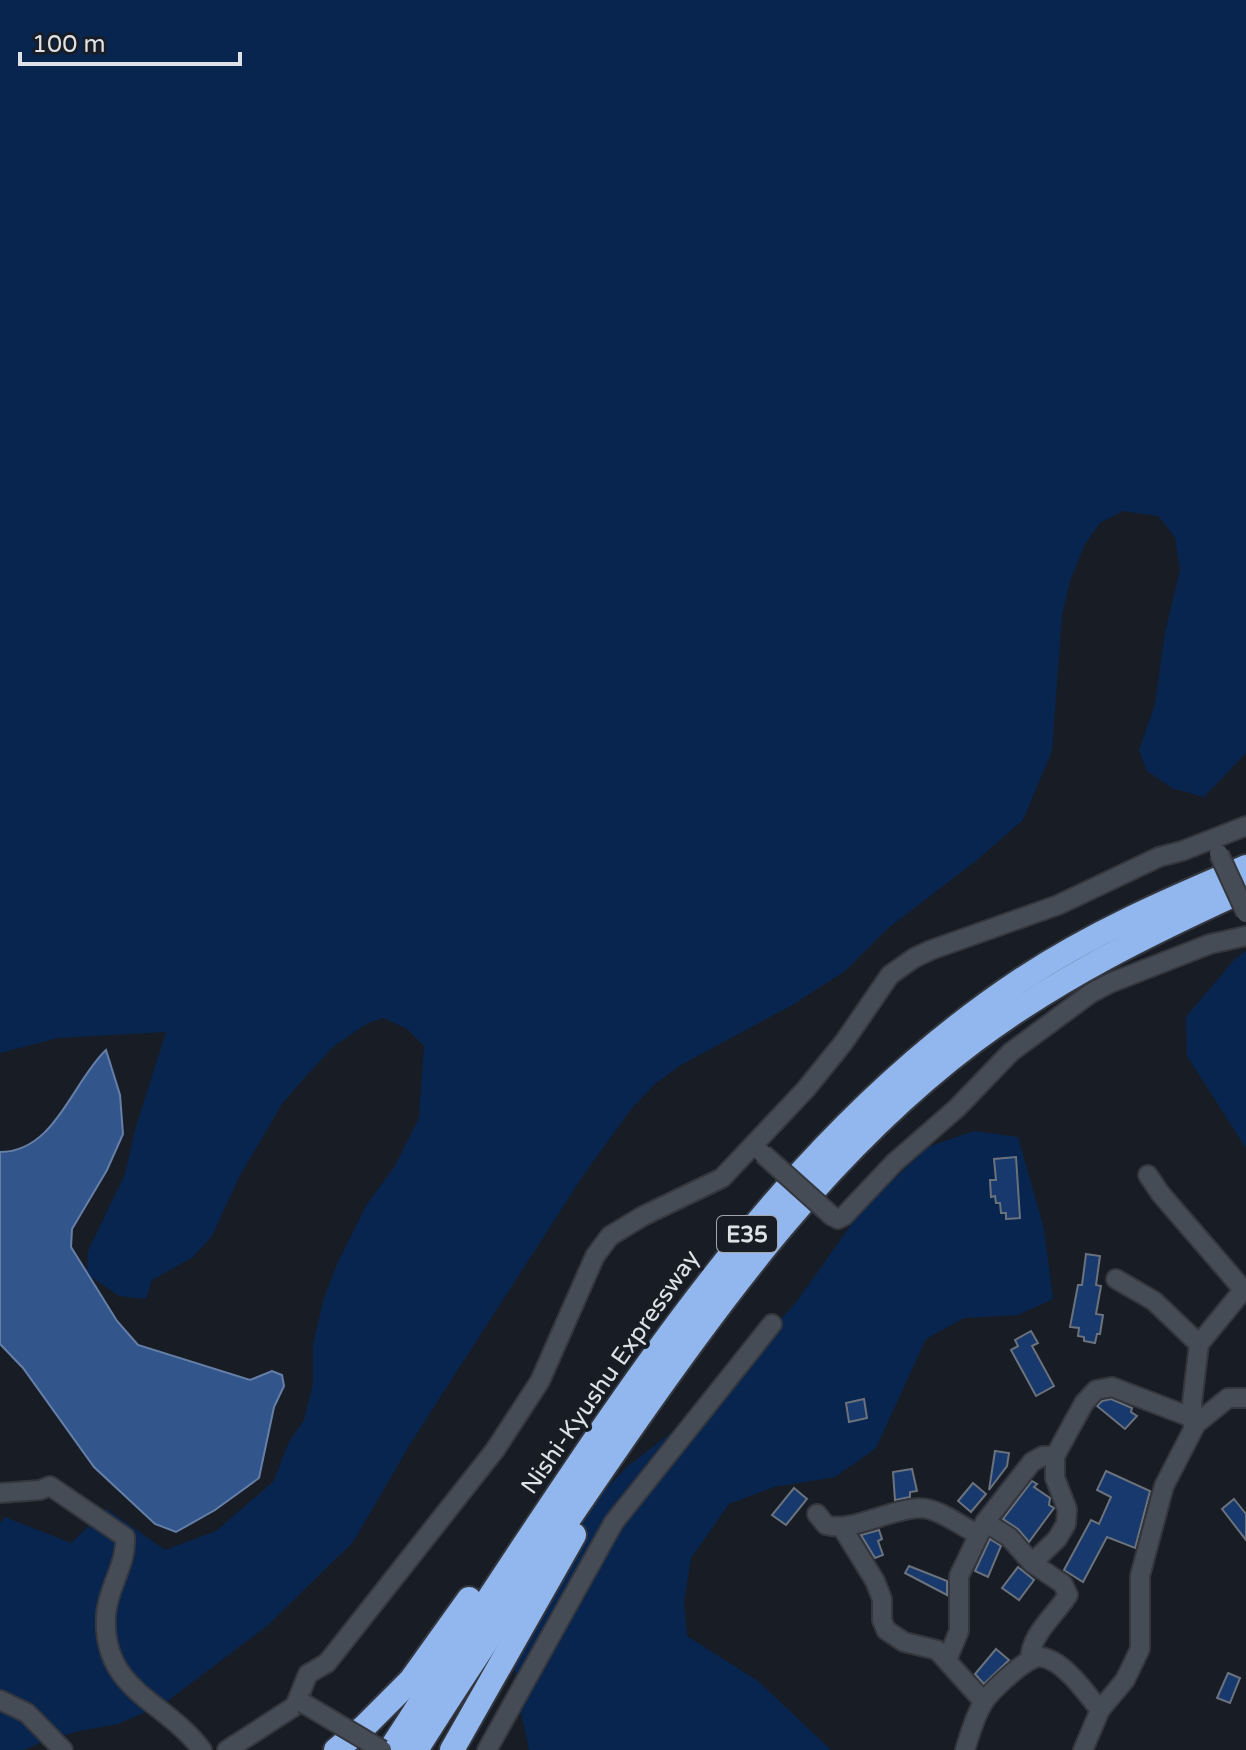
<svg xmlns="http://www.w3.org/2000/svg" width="1246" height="1750" font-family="'Varela Round',sans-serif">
<rect width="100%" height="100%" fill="#181d25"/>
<g fill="#08254f">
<polygon points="0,0 1246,0 1246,753 1204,797 1172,788 1147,771 1139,750 1155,704 1165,632 1180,570 1175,537 1158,516 1123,511 1100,523 1085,544 1070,581 1062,616 1052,751 1023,820 977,860 887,929 845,971 794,1004 679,1066 655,1084 632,1108 584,1174 412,1441 353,1542 267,1626 162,1705 118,1724 79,1731 41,1742 24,1750 0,1750 0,1523 5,1517 71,1543 107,1509 165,1550 216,1531 273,1482 290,1440 304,1420 313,1384 313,1345 323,1301 337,1264 367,1204 395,1166 419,1118 424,1046 406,1028 383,1018 368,1023 334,1046 305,1077 282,1104 239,1177 212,1236 193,1257 152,1280 146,1299 119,1296 87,1274 88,1251 125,1174 135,1130 166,1032 58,1038 0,1053"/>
<polygon points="1246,951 1246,1148 1187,1056 1186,1017 1234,960"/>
<polygon points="974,1131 1018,1137 1044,1229 1053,1299 1018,1315 964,1318 926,1339 876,1448 835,1477 774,1487 729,1504 691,1558 684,1602 687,1636 758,1681 831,1750 529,1750 516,1689 514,1655 579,1516 628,1466 680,1426 729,1378 797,1301 863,1208 928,1147"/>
</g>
<path fill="#32558c" stroke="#667fa7" stroke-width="2" d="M106,1050l14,45 3,39 -16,36 -35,59 -1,18 46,74 21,24 112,35 22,-9 10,4 2,11 -10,21 -15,71 -44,32 -39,22 -21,-8 -61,-57 -71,-99 -23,-24v-192c55,0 72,-70 106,-102z"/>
<g fill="#17396d" stroke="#6b727c" stroke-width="2">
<polygon points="1016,1157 1020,1218 1006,1219 1006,1213 1001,1213 1000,1203 996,1203 995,1196 991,1197 990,1180 996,1180 994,1159"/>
<polygon points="1086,1254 1100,1256 1096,1285 1101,1286 1096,1314 1103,1315 1100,1334 1097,1334 1095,1343 1084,1341 1084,1337 1078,1336 1079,1328 1070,1327 1078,1285 1082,1285"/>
<polygon points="1031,1331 1038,1343 1032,1346 1054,1386 1036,1396 1011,1350 1018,1346 1015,1340"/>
<polygon points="864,1399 867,1418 849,1422 846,1403"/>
<polygon points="1111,1399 1132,1408 1131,1412 1137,1416 1125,1429 1097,1406 1102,1401"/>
<polygon points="995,1451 1009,1453 1007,1466 989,1490"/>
<polygon points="912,1469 917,1491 910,1492 910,1497 895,1500 893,1472"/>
<polygon points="1106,1471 1150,1491 1135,1548 1107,1537 1083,1582 1064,1570 1091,1520 1099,1524 1111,1497 1097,1490"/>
<polygon points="1032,1481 1037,1484 1034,1487 1050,1498 1049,1505 1054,1508 1029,1542 1018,1529 1003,1519"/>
<polygon points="973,1483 986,1494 971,1512 958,1501"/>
<polygon points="794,1488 807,1499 786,1525 772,1515"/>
<polygon points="1234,1499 1246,1514 1246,1540 1222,1509"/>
<polygon points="879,1530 882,1539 878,1541 883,1555 875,1558 861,1535"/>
<polygon points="990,1539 1001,1546 988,1577 975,1571"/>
<polygon points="909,1566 947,1581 947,1595 905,1573"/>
<polygon points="1018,1567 1034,1580 1019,1600 1002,1588"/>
<polygon points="996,1649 1009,1660 984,1684 975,1674"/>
<polygon points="1228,1673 1240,1678 1230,1703 1217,1698"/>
</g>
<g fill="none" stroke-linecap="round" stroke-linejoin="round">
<g stroke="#34373e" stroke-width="22">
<g id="minor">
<polyline points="1148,1175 1160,1193 1241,1287 1240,1294 1199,1344 1192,1403 1193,1427"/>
<polyline points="832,1216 838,1219 844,1216 895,1162 957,1108 1011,1052 1091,993 1110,983 1210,944 1246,936"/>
<polyline points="1116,1279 1154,1301 1199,1344"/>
<path d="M0,1493l40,-3 10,-4 75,51c2,27 -17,50 -19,77 -5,77 58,85 96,136"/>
<path d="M817,1514l9,11c25,8 63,-16 93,-17 20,0 41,18 59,26"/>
<path d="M985,1522l24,15 23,26 31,21 5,11c-14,22 -37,38 -38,65"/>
<polyline points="843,1529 875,1581 882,1599 882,1620 886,1630 904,1642 937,1650 984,1702"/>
<polyline points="1032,1563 1057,1539 1066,1524 1067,1509 1055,1478 1055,1456 1084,1403 1096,1390 1112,1387 1193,1418"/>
<polyline points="947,1660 959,1631 959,1576 985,1522 1032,1462 1043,1456 1055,1456"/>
<polyline points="0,1700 27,1713 63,1750"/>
<polyline points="227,1750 295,1706 308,1674 327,1663 495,1450 540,1381 595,1256 610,1236 643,1216 722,1178 806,1089 844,1042 890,975 914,958 931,950 1058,905 1159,857 1182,851 1246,826"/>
<polyline points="487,1750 614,1522 772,1324"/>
<path d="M965,1750c5,-16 9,-32 18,-47 7,-11 44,-47 57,-46 23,2 46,36 60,53"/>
<polyline points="1083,1750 1100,1710 1125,1680 1140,1649 1140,1576 1164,1486 1196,1424 1228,1398 1246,1398"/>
</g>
</g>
<g stroke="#34373e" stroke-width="28">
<g id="motorway">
<polyline points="336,1750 364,1727 411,1680 469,1599"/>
<path d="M390,1750c65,-101 131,-201 198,-300 121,-177 252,-350 433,-470 71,-47 147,-80 225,-113"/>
<path d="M416,1750c68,-107 139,-212 211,-316 100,-144 205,-286 347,-393 84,-63 176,-108 272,-152"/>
<polyline points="452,1750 574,1535"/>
</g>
</g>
<use href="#minor" stroke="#464c56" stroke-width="18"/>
<use href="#motorway" stroke="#92b6ee" stroke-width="24"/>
<g stroke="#34373e" stroke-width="22" stroke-linecap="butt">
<g id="minor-bridge">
<polyline points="1219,854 1246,913"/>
<polyline points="763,1154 832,1216"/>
<polyline points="303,1703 382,1750"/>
</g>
</g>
<use href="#minor-bridge" stroke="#464c56" stroke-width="18"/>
</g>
<g text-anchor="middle" stroke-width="8" stroke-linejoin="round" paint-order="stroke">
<rect fill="#181d25" stroke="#a3a7ad" stroke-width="2" x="717" y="1216" width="60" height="36" rx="6"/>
<g font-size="22" font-weight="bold" fill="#dee2e7">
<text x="747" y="1242">E35</text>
</g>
<g font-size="24" fill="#dee2e7" stroke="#181d25">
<text transform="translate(610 1372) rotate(-55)" y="8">Nishi-Kyushu Expressway</text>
</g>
</g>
<path d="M20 52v12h220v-12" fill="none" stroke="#dee2e7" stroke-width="4"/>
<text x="32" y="52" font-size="24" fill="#dee2e7" stroke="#181d25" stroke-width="6" paint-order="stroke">100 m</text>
</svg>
